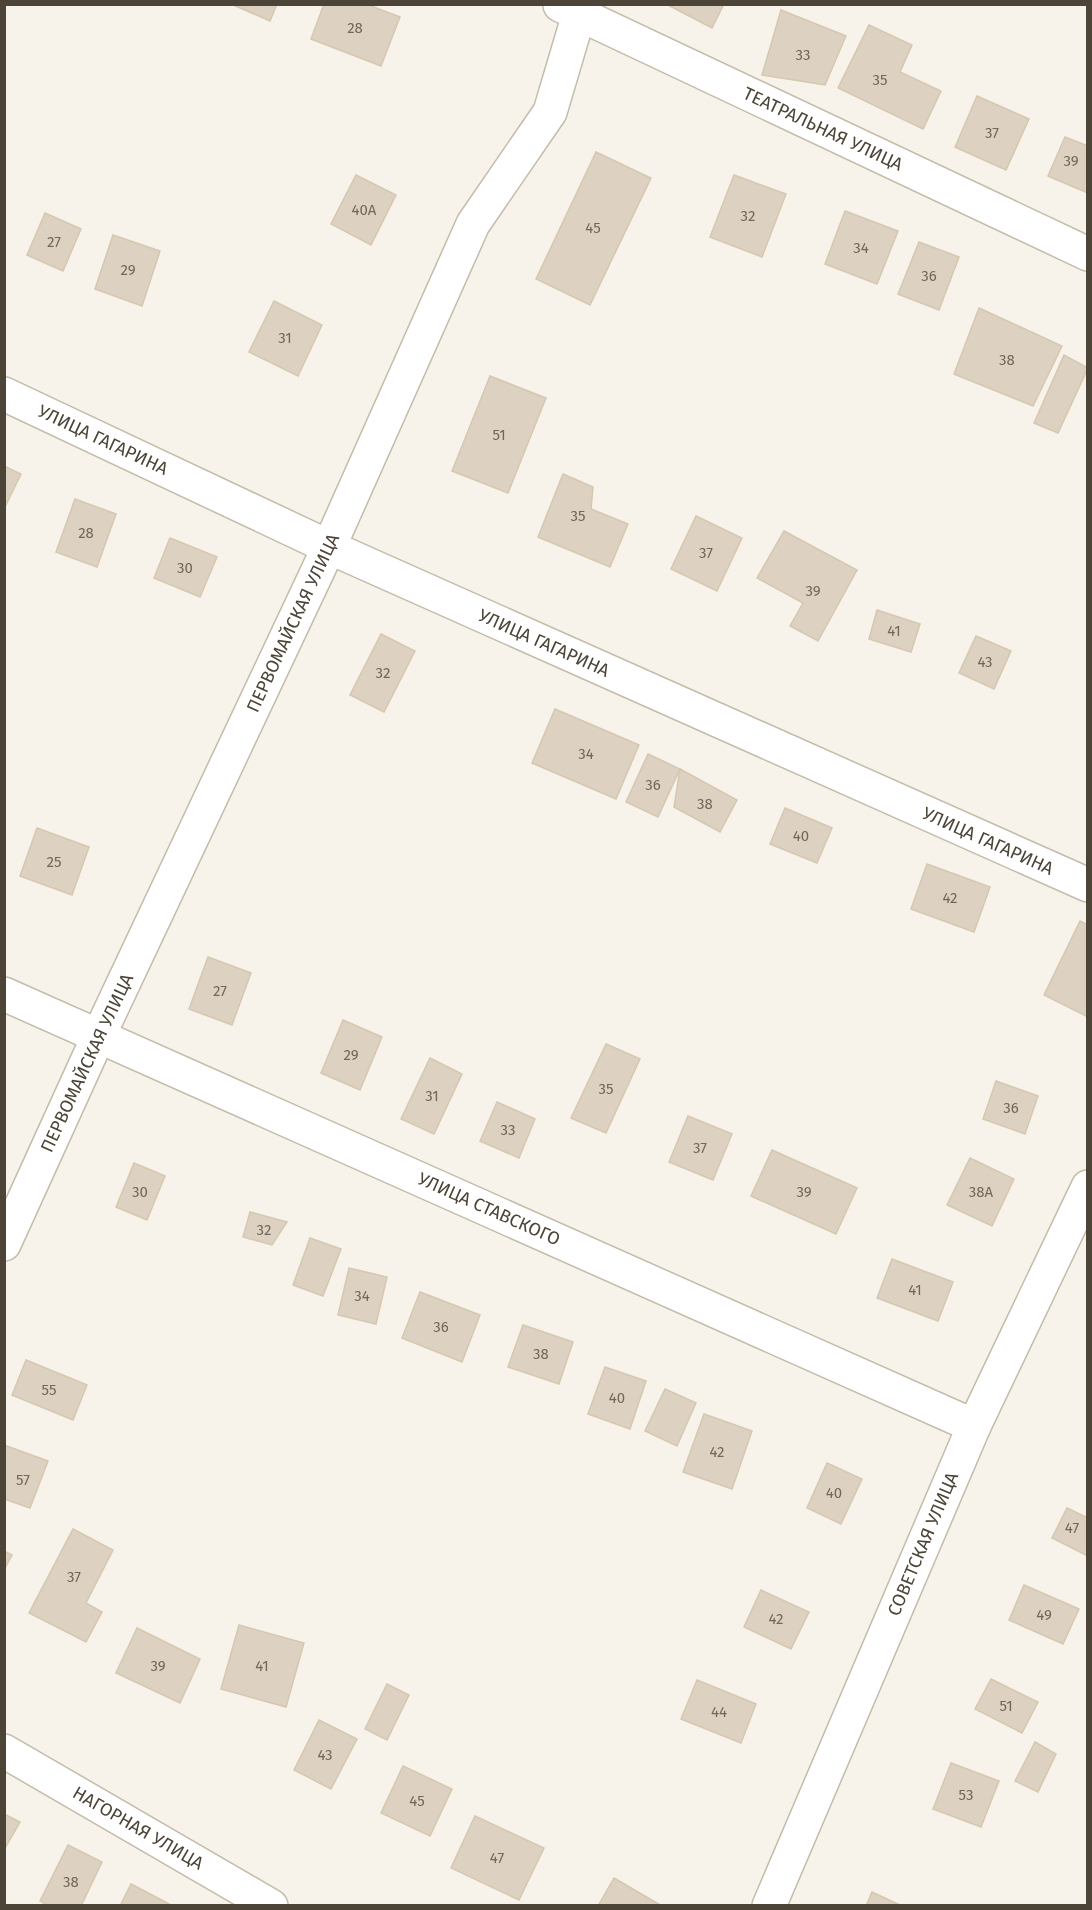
<svg xmlns="http://www.w3.org/2000/svg" width="1092" height="1910" font-family="'Fira Sans',sans-serif">
<rect width="100%" height="100%" fill="#f7f3ea"/>
<g fill="#ddd2c1" stroke="#d6c7b0" stroke-width="1.5">
<polygon points="231,4 277,4 270,21"/>
<polygon points="324,4 366,4 400,17 381,66 311,39"/>
<polygon points="666,4 724,4 712,28"/>
<polygon points="781,10 846,36 825,85 762,75"/>
<polygon points="869,25 912,45 900,72 941,91 923,129 838,88"/>
<polygon points="977,96 1029,119 1006,170 955,147"/>
<polygon points="1065,137 1088,146 1088,193 1048,176"/>
<polygon points="596,152 651,178 590,305 536,279"/>
<polygon points="356,175 396,195 371,245 331,224"/>
<polygon points="734,175 786,194 762,257 710,237"/>
<polygon points="845,211 898,231 877,284 825,264"/>
<polygon points="45,213 81,229 63,271 27,255"/>
<polygon points="113,235 160,251 142,306 95,289"/>
<polygon points="919,242 959,257 939,310 898,294"/>
<polygon points="274,301 322,325 298,376 249,352"/>
<polygon points="979,308 1062,346 1033,406 954,374"/>
<polygon points="1064,355 1088,368 1058,433 1034,423"/>
<polygon points="490,376 546,398 508,493 452,471"/>
<polygon points="4,466 21,474 4,509"/>
<polygon points="563,474 593,487 591,509 628,524 610,567 538,537"/>
<polygon points="75,499 116,514 97,567 56,552"/>
<polygon points="696,516 742,538 717,591 671,569"/>
<polygon points="784,531 857,570 818,641 790,626 803,603 757,578"/>
<polygon points="170,538 217,557 200,597 154,578"/>
<polygon points="877,610 920,624 911,652 869,639"/>
<polygon points="381,634 415,651 384,712 350,695"/>
<polygon points="976,636 1011,651 994,689 959,673"/>
<polygon points="555,709 639,745 616,799 532,763"/>
<polygon points="648,754 680,769 658,817 626,802"/>
<polygon points="680,769 737,800 720,832 674,807"/>
<polygon points="785,808 832,828 817,863 770,844"/>
<polygon points="37,828 89,847 72,895 20,876"/>
<polygon points="927,864 990,887 974,932 911,909"/>
<polygon points="1080,921 1088,925 1088,1017 1044,995"/>
<polygon points="208,957 251,973 232,1025 189,1009"/>
<polygon points="343,1020 382,1037 360,1090 321,1073"/>
<polygon points="606,1044 640,1059 606,1133 571,1118"/>
<polygon points="430,1058 462,1074 434,1134 401,1119"/>
<polygon points="996,1081 1038,1096 1025,1134 983,1119"/>
<polygon points="497,1102 535,1119 519,1158 480,1141"/>
<polygon points="688,1116 732,1134 713,1180 669,1162"/>
<polygon points="772,1150 857,1188 836,1234 751,1196"/>
<polygon points="970,1158 1014,1179 992,1226 947,1205"/>
<polygon points="134,1163 165,1176 147,1220 116,1207"/>
<polygon points="250,1212 287,1222 272,1245 243,1237"/>
<polygon points="310,1238 341,1249 323,1296 293,1285"/>
<polygon points="892,1259 953,1282 938,1321 877,1298"/>
<polygon points="349,1268 387,1277 376,1324 338,1315"/>
<polygon points="420,1292 480,1315 462,1362 402,1338"/>
<polygon points="523,1325 573,1342 559,1384 508,1367"/>
<polygon points="26,1360 87,1385 73,1420 12,1395"/>
<polygon points="605,1367 646,1381 630,1429 588,1414"/>
<polygon points="665,1389 696,1403 677,1446 645,1431"/>
<polygon points="704,1414 752,1431 732,1489 683,1472"/>
<polygon points="4,1445 48,1461 30,1508 4,1499"/>
<polygon points="827,1463 862,1479 841,1524 807,1508"/>
<polygon points="1067,1508 1088,1518 1088,1556 1052,1538"/>
<polygon points="73,1529 113,1550 86,1603 102,1612 86,1642 29,1613"/>
<polygon points="4,1551 12,1555 4,1570"/>
<polygon points="1024,1585 1079,1609 1063,1644 1009,1620"/>
<polygon points="761,1590 809,1612 791,1649 744,1627"/>
<polygon points="239,1625 304,1643 286,1707 221,1689"/>
<polygon points="137,1628 200,1659 180,1703 116,1673"/>
<polygon points="991,1679 1038,1702 1022,1733 975,1709"/>
<polygon points="697,1680 756,1704 741,1743 681,1719"/>
<polygon points="387,1684 409,1695 387,1740 365,1729"/>
<polygon points="319,1720 357,1739 331,1789 294,1770"/>
<polygon points="1035,1742 1056,1754 1038,1792 1015,1781"/>
<polygon points="951,1763 999,1781 981,1827 933,1809"/>
<polygon points="403,1766 452,1789 430,1836 381,1813"/>
<polygon points="4,1814 20,1822 4,1850"/>
<polygon points="475,1816 544,1848 519,1900 451,1868"/>
<polygon points="68,1845 102,1862 81,1906 49,1906 40,1901"/>
<polygon points="614,1878 662,1906 598,1906"/>
<polygon points="131,1884 173,1906 120,1906"/>
<polygon points="872,1892 902,1906 866,1906"/>
</g>
<g fill="none" stroke-linecap="round" stroke-linejoin="round">
<g stroke="#c4bbab" stroke-width="36">
<g id="minor">
<polyline points="560,5 1088,254"/>
<polyline points="4,394 329,547 1088,885"/>
<polyline points="4,994 974,1426"/>
<polyline points="4,1244 99,1035 329,547 473,224 550,112 582,4"/>
<polyline points="4,1751 271,1906"/>
<polyline points="769,1906 974,1426 1088,1187"/>
</g>
</g>
<use href="#minor" stroke="#fff" stroke-width="33"/>
</g>
<g text-anchor="middle" stroke-width="5" stroke-linejoin="round" paint-order="stroke">
<g font-size="15" fill="#70685a">
<text x="355" y="33">28</text>
<text x="803" y="60">33</text>
<text x="880" y="85">35</text>
<text x="992" y="138">37</text>
<text x="1071" y="166">39</text>
<text x="364" y="215">40А</text>
<text x="748" y="221">32</text>
<text x="593" y="233">45</text>
<text x="54" y="247">27</text>
<text x="861" y="253">34</text>
<text x="128" y="275">29</text>
<text x="929" y="281">36</text>
<text x="285" y="343">31</text>
<text x="1007" y="365">38</text>
<text x="499" y="440">51</text>
<text x="578" y="521">35</text>
<text x="86" y="538">28</text>
<text x="706" y="558">37</text>
<text x="185" y="573">30</text>
<text x="813" y="596">39</text>
<text x="894" y="636">41</text>
<text x="985" y="667">43</text>
<text x="383" y="678">32</text>
<text x="586" y="759">34</text>
<text x="653" y="790">36</text>
<text x="705" y="809">38</text>
<text x="801" y="841">40</text>
<text x="54" y="867">25</text>
<text x="950" y="903">42</text>
<text x="220" y="996">27</text>
<text x="351" y="1060">29</text>
<text x="606" y="1094">35</text>
<text x="432" y="1101">31</text>
<text x="1011" y="1113">36</text>
<text x="508" y="1135">33</text>
<text x="700" y="1153">37</text>
<text x="140" y="1197">30</text>
<text x="804" y="1197">39</text>
<text x="981" y="1197">38А</text>
<text x="264" y="1235">32</text>
<text x="915" y="1295">41</text>
<text x="362" y="1301">34</text>
<text x="441" y="1332">36</text>
<text x="541" y="1359">38</text>
<text x="49" y="1395">55</text>
<text x="617" y="1403">40</text>
<text x="717" y="1457">42</text>
<text x="23" y="1485">57</text>
<text x="834" y="1498">40</text>
<text x="1072" y="1533">47</text>
<text x="74" y="1582">37</text>
<text x="1044" y="1620">49</text>
<text x="776" y="1624">42</text>
<text x="158" y="1671">39</text>
<text x="262" y="1671">41</text>
<text x="1006" y="1711">51</text>
<text x="719" y="1717">44</text>
<text x="325" y="1760">43</text>
<text x="966" y="1800">53</text>
<text x="417" y="1806">45</text>
<text x="497" y="1863">47</text>
<text x="71" y="1887">38</text>
</g>
<g font-size="18" fill="#4c4437" stroke="#fff">
<text transform="translate(823 129) rotate(25)" y="6">ТЕАТРАЛЬНАЯ УЛИЦА</text>
<text transform="translate(103 440) rotate(25)" y="6">УЛИЦА ГАГАРИНА</text>
<text transform="translate(293 623) rotate(-65)" y="6">ПЕРВОМАЙСКАЯ УЛИЦА</text>
<text transform="translate(544 643) rotate(24)" y="6">УЛИЦА ГАГАРИНА</text>
<text transform="translate(988 841) rotate(24)" y="6">УЛИЦА ГАГАРИНА</text>
<text transform="translate(87 1063) rotate(-65)" y="6">ПЕРВОМАЙСКАЯ УЛИЦА</text>
<text transform="translate(489 1209) rotate(24)" y="6">УЛИЦА СТАВСКОГО</text>
<text transform="translate(923 1544) rotate(-67)" y="6">СОВЕТСКАЯ УЛИЦА</text>
<text transform="translate(138 1828) rotate(30)" y="6">НАГОРНАЯ УЛИЦА</text>
</g>
</g>
<rect width="1092" height="1910" fill="none" stroke="#4c4437" stroke-width="12"/>
</svg>
